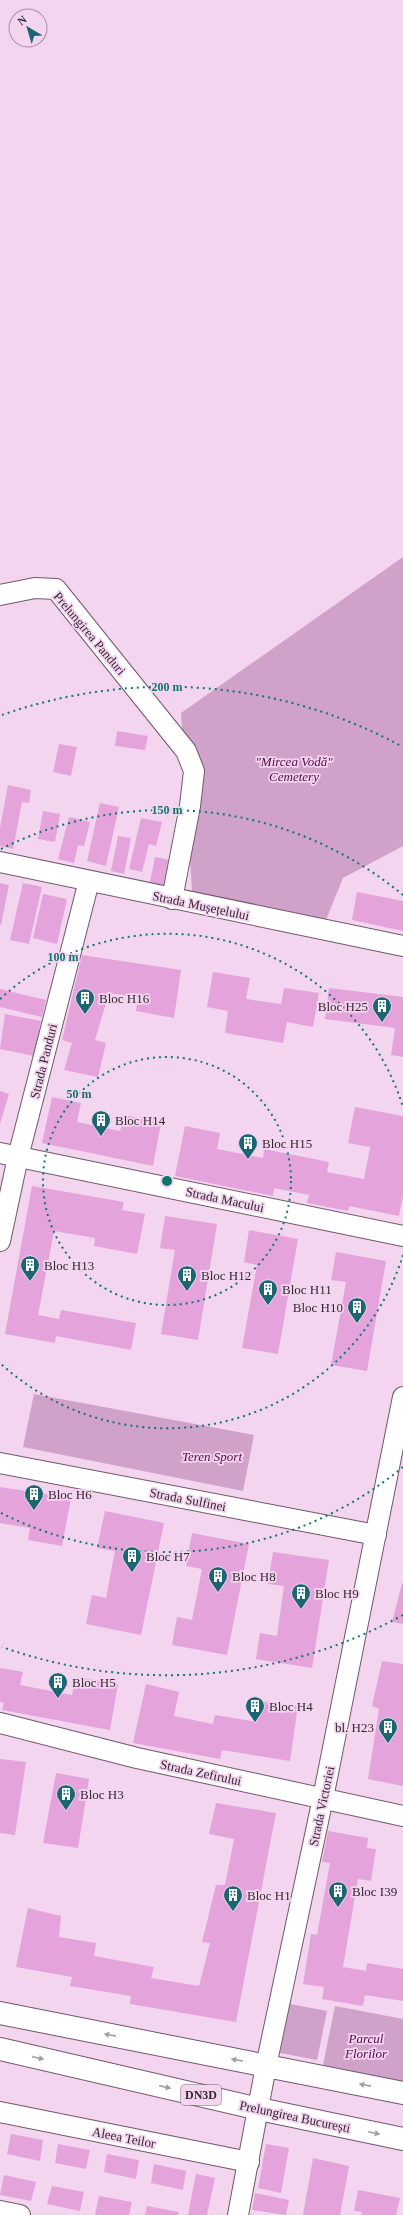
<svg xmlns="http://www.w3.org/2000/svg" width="403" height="2215" font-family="Georgia,serif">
<rect width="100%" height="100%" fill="#f4d5ef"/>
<g fill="#d0a1c9">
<polygon points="403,557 403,846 343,878 326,920 192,891 181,713"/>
<polygon points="34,1394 254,1435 243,1491 23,1447"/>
<polygon points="290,2004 327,2011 317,2060 280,2053"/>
<polygon points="335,2006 403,2019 403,2086 322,2070"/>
</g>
<g fill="#e4a3da">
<polygon points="117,731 148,736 145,750 115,746"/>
<polygon points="59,744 77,747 71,776 53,772"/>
<polygon points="8,785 31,790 29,803 22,802 13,849 0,846 0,828"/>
<polygon points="100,803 119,807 106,866 87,861"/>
<polygon points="43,811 60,814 55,842 38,839"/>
<polygon points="69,817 90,822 84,846 78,845 74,863 58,859"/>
<polygon points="141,818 162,822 156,846 149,844 142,872 129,869"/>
<polygon points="118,836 131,838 124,874 111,871"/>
<polygon points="155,857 175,861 170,886 150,882"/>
<polygon points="0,883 9,885 1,925 0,925"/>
<polygon points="23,883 42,887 29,944 10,940"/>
<polygon points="357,892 403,901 403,931 352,920"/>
<polygon points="43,894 67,899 57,944 33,938"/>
<polygon points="82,955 181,970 174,1018 136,1011 138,997 109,993 95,1040 106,1043 98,1077 64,1070 72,1043 62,1040"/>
<polygon points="213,972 250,978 246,999 281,1004 284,988 319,993 313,1027 287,1022 283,1043 225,1033 228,1011 207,1007"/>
<polygon points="329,988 403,997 403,1057 391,1055 395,1028 325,1019"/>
<polygon points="0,989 46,1000 42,1017 0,1007"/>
<polygon points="5,1014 41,1021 34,1056 0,1049"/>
<polygon points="0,1091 9,1094 0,1124"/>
<polygon points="52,1097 81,1103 77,1122 120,1131 124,1115 161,1123 153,1166 42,1143"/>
<polygon points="355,1107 403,1116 403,1196 399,1216 349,1206 348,1211 307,1203 309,1195 274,1188 273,1196 175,1176 185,1126 220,1133 217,1149 263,1158 264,1149 329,1162 327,1172 364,1179 370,1147 348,1143"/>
<polygon points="32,1186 124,1202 122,1210 145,1214 137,1254 94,1246 95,1238 54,1231 38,1315 59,1319 61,1310 136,1323 131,1350 56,1336 55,1343 5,1334"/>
<polygon points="165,1216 217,1224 198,1340 161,1334 175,1250 160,1248"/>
<polygon points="249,1230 298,1239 278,1354 242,1348 257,1265 244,1262"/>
<polygon points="336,1252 386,1261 367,1371 331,1365 346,1282 331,1280"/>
<polygon points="0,1487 71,1498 62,1546 28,1540 30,1528 0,1523"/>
<polygon points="105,1511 164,1523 141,1635 86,1624 92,1595 106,1598 115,1551 97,1548"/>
<polygon points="192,1533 249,1544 227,1655 172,1645 177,1617 192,1620 202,1569 186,1566"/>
<polygon points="273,1552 329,1560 312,1668 256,1659 260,1633 277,1636 284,1586 268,1584"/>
<polygon points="402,1583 403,1583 403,1624 392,1622"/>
<polygon points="382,1661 403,1664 403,1786 368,1779 379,1709 372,1706"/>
<polygon points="0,1668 23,1672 20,1685 72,1695 76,1677 118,1684 110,1730 2,1710 4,1703 0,1702"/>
<polygon points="146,1684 179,1692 174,1716 213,1724 215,1715 257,1722 261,1701 298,1706 290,1761 222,1750 220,1759 133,1743"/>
<polygon points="0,1759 26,1762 15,1835 0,1833"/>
<polygon points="56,1773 89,1779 78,1848 43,1843"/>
<polygon points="216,1803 276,1813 236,2022 130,2004 131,1996 70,1986 72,1977 16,1967 28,1908 61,1916 59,1937 96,1943 94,1956 154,1967 151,1978 199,1986 210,1943 202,1942 216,1885 225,1885 234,1839 209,1834"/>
<polygon points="328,1831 368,1838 367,1848 376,1849 371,1881 358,1879 343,1967 366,1971 367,1963 403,1969 403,2001 365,1995 363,2006 322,1999 324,1987 303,1984 311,1934 317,1935 330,1863 322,1862"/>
<polygon points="11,2134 43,2140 40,2161 7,2154"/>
<polygon points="58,2144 90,2150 86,2169 55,2163"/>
<polygon points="266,2144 289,2148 281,2193 258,2188"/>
<polygon points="107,2154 139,2160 136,2179 104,2172"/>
<polygon points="313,2158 349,2166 340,2215 303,2215"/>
<polygon points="154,2164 186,2171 183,2190 151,2183"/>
<polygon points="196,2174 215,2178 207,2215 188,2215"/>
<polygon points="4,2175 36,2182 31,2201 0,2195"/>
<polygon points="52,2186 84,2192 80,2211 47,2204"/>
<polygon points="358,2190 400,2198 396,2215 361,2215 362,2212 354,2211"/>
<polygon points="255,2193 289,2200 286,2215 252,2210"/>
<polygon points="99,2196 132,2202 129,2215 95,2215"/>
<polygon points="147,2206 179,2212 178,2215 145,2215"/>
</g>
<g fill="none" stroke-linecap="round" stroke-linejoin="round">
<g stroke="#71576d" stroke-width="22">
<g id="minor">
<polyline points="0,595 35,588 56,589 186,751 194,771 190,806 172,899"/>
<polyline points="0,862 403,946"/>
<polyline points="0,1153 403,1236"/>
<polyline points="0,1241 18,1157 89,881"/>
<polyline points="0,1463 376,1535"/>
<polyline points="0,1723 137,1758 403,1816"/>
<polyline points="0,2112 249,2162"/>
<polyline points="0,2211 20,2215"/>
<polyline points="238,2215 266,2066 323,1798 403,1397"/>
</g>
</g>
<g stroke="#71576d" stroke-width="24">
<g id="major">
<polyline points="0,2013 403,2093"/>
<polyline points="0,2049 259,2109 403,2139"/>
</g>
</g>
<use href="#minor" stroke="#fff" stroke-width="20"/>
<use href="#major" stroke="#fff" stroke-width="22"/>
</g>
<defs><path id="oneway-solid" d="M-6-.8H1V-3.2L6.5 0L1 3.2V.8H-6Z"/></defs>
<g fill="#a39ea2">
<use href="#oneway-solid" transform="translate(110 2035) rotate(-169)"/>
<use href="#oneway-solid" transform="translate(38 2058) rotate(13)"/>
<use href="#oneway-solid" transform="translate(237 2060) rotate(-169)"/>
<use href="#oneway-solid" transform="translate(365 2085) rotate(-169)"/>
<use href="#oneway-solid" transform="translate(165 2087) rotate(13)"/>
<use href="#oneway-solid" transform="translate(374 2133) rotate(12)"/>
</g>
<g fill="none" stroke="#0f766e" stroke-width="2" stroke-dasharray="2 4">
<circle cx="167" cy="1181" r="124"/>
<path d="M403 1255A247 247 0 0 1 0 1363M0 999A247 247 0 0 1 403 1107"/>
<path d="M403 1467A371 371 0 0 1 1 1513M1 849A371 371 0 0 1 403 895"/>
<path d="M403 1615A494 494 0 0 1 2 1647M2 715A494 494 0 0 1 403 747"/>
</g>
<defs>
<g id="building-pin" transform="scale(1)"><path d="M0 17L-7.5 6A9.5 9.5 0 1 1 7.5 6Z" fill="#1b6670" stroke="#f4d5ef"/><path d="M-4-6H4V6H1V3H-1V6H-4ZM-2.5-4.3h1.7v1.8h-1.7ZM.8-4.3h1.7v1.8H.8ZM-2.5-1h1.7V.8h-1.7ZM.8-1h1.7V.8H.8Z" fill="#fff"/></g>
</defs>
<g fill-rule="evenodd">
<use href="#building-pin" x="85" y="998"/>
<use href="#building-pin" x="382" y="1006"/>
<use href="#building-pin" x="101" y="1120"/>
<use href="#building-pin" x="248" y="1143"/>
<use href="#building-pin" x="30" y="1265"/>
<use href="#building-pin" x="187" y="1275"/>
<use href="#building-pin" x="268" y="1289"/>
<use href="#building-pin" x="357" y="1307"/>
<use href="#building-pin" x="34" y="1494"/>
<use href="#building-pin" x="132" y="1556"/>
<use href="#building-pin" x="218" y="1576"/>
<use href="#building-pin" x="301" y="1593"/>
<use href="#building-pin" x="58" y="1682"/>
<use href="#building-pin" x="255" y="1706"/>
<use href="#building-pin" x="388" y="1727"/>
<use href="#building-pin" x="66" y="1794"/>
<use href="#building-pin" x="338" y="1891"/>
<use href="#building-pin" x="233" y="1895"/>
</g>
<g text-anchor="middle" stroke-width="3.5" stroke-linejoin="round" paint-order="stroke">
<rect fill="#f4d5ef" stroke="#6d5b6a" stroke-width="1" x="181" y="2085" width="40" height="20" rx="3"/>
<g font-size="12" font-weight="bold" fill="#332731">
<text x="201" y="2099">DN3D</text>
</g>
<g font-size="13" fill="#332731" stroke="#f4d5ef">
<text transform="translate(90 633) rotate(50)" y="5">Prelungirea Panduri</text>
<text transform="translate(201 905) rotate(12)" y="5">Strada Mușețelului</text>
<text transform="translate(43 1061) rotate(-76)" y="5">Strada Panduri</text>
<text transform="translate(225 1199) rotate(12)" y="5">Strada Macului</text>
<text transform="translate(188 1499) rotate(11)" y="5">Strada Sulfinei</text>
<text transform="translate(201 1772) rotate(12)" y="5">Strada Zefirului</text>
<text transform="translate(321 1806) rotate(-78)" y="5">Strada Victoriei</text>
<text transform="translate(295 2116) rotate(12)" y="5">Prelungirea București</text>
<text transform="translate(124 2137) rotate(11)" y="5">Aleea Teilor</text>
</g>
<g font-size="13" font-style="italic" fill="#55064f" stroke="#f4d5ef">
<text x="294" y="766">"Mircea Vodă"<tspan x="294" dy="15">Cemetery</tspan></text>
<text x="212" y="1461">Teren Sport</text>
<text x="366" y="2043">Parcul<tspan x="366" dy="15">Florilor</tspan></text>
</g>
<g font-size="13" fill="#332731" stroke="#f4d5ef" text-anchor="start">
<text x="99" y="1003">Bloc H16</text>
<text x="368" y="1011" text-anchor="end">Bloc H25</text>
<text x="115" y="1125">Bloc H14</text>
<text x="262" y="1148">Bloc H15</text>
<text x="44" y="1270">Bloc H13</text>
<text x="201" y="1280">Bloc H12</text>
<text x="282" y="1294">Bloc H11</text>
<text x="343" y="1312" text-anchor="end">Bloc H10</text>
<text x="48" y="1499">Bloc H6</text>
<text x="146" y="1561">Bloc H7</text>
<text x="232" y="1581">Bloc H8</text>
<text x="315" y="1598">Bloc H9</text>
<text x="72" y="1687">Bloc H5</text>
<text x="269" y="1711">Bloc H4</text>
<text x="374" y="1732" text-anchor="end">bl. H23</text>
<text x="80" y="1799">Bloc H3</text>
<text x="352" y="1896">Bloc I39</text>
<text x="247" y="1900">Bloc H1</text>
</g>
</g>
<circle cx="167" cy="1181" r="6" fill="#0f766e" stroke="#f4d5ef" stroke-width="2"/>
<g font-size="12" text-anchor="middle" font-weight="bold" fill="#0f766e" stroke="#f4d5ef" stroke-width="3.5" stroke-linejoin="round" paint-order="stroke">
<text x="167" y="691">200 m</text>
<text x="167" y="814">150 m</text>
<text x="63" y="961">100 m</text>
<text x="79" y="1098">50 m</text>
</g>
<g transform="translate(28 28) rotate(322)"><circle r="19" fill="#f4d5ef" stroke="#a78fa3"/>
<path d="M0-3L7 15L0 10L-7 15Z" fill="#1b6670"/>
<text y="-6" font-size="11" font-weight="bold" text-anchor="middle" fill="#332731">N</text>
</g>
</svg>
